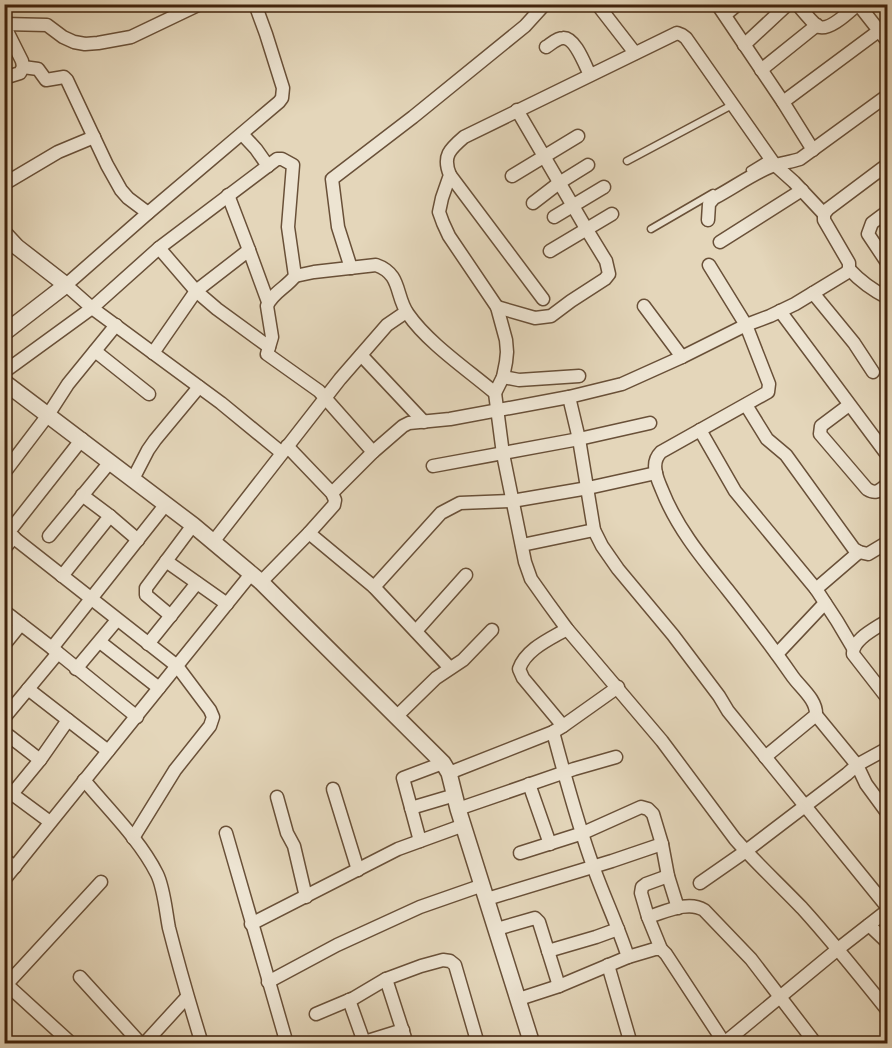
<svg xmlns="http://www.w3.org/2000/svg" width="892" height="1048" font-family="'Sorts Mill Goudy',serif">
<rect width="100%" height="100%" fill="#e4d6ba"/>
<filter id="stains"><feTurbulence type="fractalNoise" baseFrequency=".00333" numOctaves="4"/><feColorMatrix values="0 0 0 0 .2 0 0 0 0 .09 0 0 0 0 .02 0 0 0 .5 -.17"/></filter>
<radialGradient id="worn" r=".72"><stop offset=".6" stop-color="#630" stop-opacity="0"/><stop offset="1" stop-color="#630" stop-opacity=".3"/></radialGradient>
<g fill="none" stroke-linecap="round" stroke-linejoin="round">
<g stroke="#695038" stroke-width="9">
<g id="service">
<polyline points="627,161 732,105"/>
<polyline points="750,170 770,158"/>
<polyline points="651,229 713,193"/>
</g>
</g>
<g stroke="#695038" stroke-width="15">
<g id="minor">
<polyline points="255,4 266,34 283,88 282,98 279,102 148,213 66,285 92,308 221,403 282,453"/>
<polyline points="597,4 635,53"/>
<polyline points="717,4 783,102 813,150"/>
<path d="M797,4c6,7 13,16 20,22 11,7 33,-15 41,-22l30,38"/>
<polyline points="725,15 738,4"/>
<polyline points="4,24 47,25 63,37 74,42 85,44 98,43 131,37 200,4"/>
<polyline points="4,25 22,61 23,67 20,73 4,78"/>
<polyline points="744,45 788,4"/>
<path d="M546,47c5,-3 11,-9 17,-9 12,-1 22,27 27,37"/>
<polyline points="23,67 38,69 46,80 64,77 67,80 107,165 121,190 128,198 148,213"/>
<polyline points="761,70 817,25"/>
<polyline points="783,102 888,24"/>
<polyline points="242,134 256,149 268,166"/>
<polyline points="450,175 543,299"/>
<polyline points="512,176 578,136"/>
<polyline points="4,184 58,152 94,137"/>
<polyline points="228,195 249,250"/>
<polyline points="533,203 559,183 588,165"/>
<polyline points="888,211 872,223 868,234 888,264"/>
<polyline points="554,217 604,187"/>
<path d="M708,220l1,-16 5,-6c19,-10 38,-24 58,-32 9,-3 19,-4 28,-7l88,-64"/>
<polyline points="720,242 802,190"/>
<polyline points="159,248 196,291 217,309 269,347"/>
<polyline points="550,251 612,214"/>
<path d="M709,265l37,60 23,59 -1,8 -107,60c-6,6 -7,13 -5,21 1,6 4,12 6,17 15,38 40,68 65,99 23,29 45,58 66,88 8,11 24,23 23,38l-51,42"/>
<polyline points="351,268 338,227 332,179 413,117 525,26 545,4"/>
<path d="M849,269c12,13 23,21 39,29"/>
<path d="M295,276l19,-4 62,-7c26,9 19,31 32,49 20,29 60,56 87,79l8,61 22,108 6,17 17,24 19,26 95,112 73,98c21,24 45,46 67,69 30,33 58,68 86,103"/>
<polyline points="813,293 854,343 873,372"/>
<polyline points="644,306 682,357"/>
<polyline points="497,307 535,318 551,316 571,301 605,279 609,274 606,261 587,230 517,110"/>
<polyline points="780,311 888,456"/>
<polyline points="95,351 149,394"/>
<polyline points="153,353 196,291 249,250 268,302"/>
<polyline points="361,355 424,422"/>
<path d="M4,372l88,-64 67,-60 118,-89h5l11,6 -5,62 7,49c-8,11 -23,17 -28,30l5,31 -5,17 52,37 54,61"/>
<polyline points="503,377 519,380 579,376"/>
<path d="M495,393l8,-16 3,-15 1,-10 -1,-12 -9,-33 -48,-71 -6,-13 -4,-11 3,-14 8,-23c-8,-19 0,-26 14,-38l213,-104 5,2 4,3 89,127 19,17 30,32"/>
<polyline points="569,397 579,439 594,530 602,546 618,569 673,635 719,696 728,711 888,908"/>
<polyline points="746,405 767,439 786,455 854,549 859,552 868,554 888,542"/>
<path d="M849,405l-28,21 -1,8 47,55c10,6 12,1 21,-5"/>
<polyline points="700,430 735,491 816,589 837,621 853,648"/>
<polyline points="433,466 579,439 650,423"/>
<polyline points="4,473 48,415 68,384 116,325"/>
<polyline points="133,479 148,450 155,440 199,387"/>
<polyline points="332,493 373,452 403,426 409,423 450,419 569,397 622,384 682,357 746,325 770,316 795,304 846,273 849,269 849,263 824,220 824,214 828,209 888,164"/>
<polyline points="110,516 138,540"/>
<polyline points="4,530 177,666 210,710 213,717 210,726 175,770 133,838"/>
<polyline points="8,533 82,439"/>
<polyline points="309,533 374,587 450,668"/>
<polyline points="49,536 110,462"/>
<polyline points="213,542 340,379 387,325 406,312"/>
<polyline points="522,545 594,530"/>
<polyline points="4,549 14,537"/>
<polyline points="166,561 227,604"/>
<polyline points="62,576 110,516 82,495"/>
<polyline points="261,582 309,533 334,505 335,500 332,493 287,446"/>
<polyline points="374,587 441,513 460,503 512,501 588,488 656,473"/>
<polyline points="816,589 859,552"/>
<polyline points="4,611 52,648 137,717"/>
<polyline points="171,616 146,595 146,588 193,525"/>
<path d="M888,620c-11,8 -36,19 -35,34l35,45"/>
<polyline points="416,631 466,575"/>
<polyline points="100,642 159,688"/>
<polyline points="148,644 197,583"/>
<polyline points="4,645 21,624"/>
<polyline points="52,648 166,504"/>
<polyline points="777,654 825,603"/>
<polyline points="76,669 117,620"/>
<polyline points="816,715 857,765 866,784 888,814"/>
<polyline points="397,716 436,678 463,660 492,630"/>
<polyline points="4,718 58,653"/>
<polyline points="68,720 108,751"/>
<path d="M563,726l-40,-48 -4,-9c7,-20 31,-30 48,-40"/>
<polyline points="4,732 40,760"/>
<path d="M553,732c12,45 24,90 40,134 11,31 25,60 35,91"/>
<polyline points="449,773 553,732 563,726 618,687"/>
<path d="M84,780c24,29 56,60 73,94 7,14 9,39 12,54 10,39 21,77 33,116"/>
<polyline points="529,784 550,844"/>
<polyline points="4,788 50,822"/>
<polyline points="333,789 358,870"/>
<polyline points="12,794 40,760 68,720 28,689"/>
<polyline points="277,797 287,833 294,846 306,897"/>
<polyline points="411,808 455,795"/>
<polyline points="458,809 574,769 616,757"/>
<polyline points="226,833 287,1044"/>
<polyline points="420,841 403,778 443,763"/>
<polyline points="520,853 583,833 641,807 648,809 653,814 662,844 668,876 678,908"/>
<polyline points="4,859 15,867"/>
<path d="M4,880c82,-102 165,-204 247,-306"/>
<polyline points="700,883 746,851 847,774 857,765 888,748"/>
<polyline points="487,899 612,861 662,844"/>
<path d="M648,917c17,-5 40,-17 56,-7l47,49 65,85"/>
<polyline points="251,924 398,849 464,825"/>
<polyline points="869,925 888,943"/>
<polyline points="497,929 535,918 539,922 559,986"/>
<polyline points="661,949 648,917 641,893 642,887 646,884 668,876"/>
<polyline points="548,951 596,937 618,929"/>
<polyline points="608,965 631,1044"/>
<polyline points="80,977 141,1044"/>
<polyline points="386,979 407,1044"/>
<polyline points="4,982 72,1044"/>
<polyline points="268,982 337,945 420,907 483,885"/>
<polyline points="7,984 101,882"/>
<polyline points="519,999 559,986 628,957 655,949 661,949 666,954 725,1044"/>
<polyline points="349,1000 364,1042"/>
<polyline points="316,1014 354,998 386,979 421,966 443,960 450,961 455,965 478,1044"/>
<polyline points="144,1044 187,997"/>
<polyline points="358,1044 403,1030"/>
<polyline points="723,1044 838,949 888,910"/>
</g>
</g>
<g stroke="#695038" stroke-width="18">
<g id="tertiary">
<polyline points="4,233 17,247 66,285 4,333"/>
<polyline points="4,382 193,525 261,582 443,763 449,773 458,809 532,1044"/>
</g>
</g>
<use href="#service" stroke="#ede4d2" stroke-width="6"/>
<use href="#minor" stroke="#ede4d2" stroke-width="12"/>
<use href="#tertiary" stroke="#ede4d2" stroke-width="15"/>
</g>
<rect width="892" height="1048" fill="none" stroke="#e4d6ba" stroke-width="24"/>
<rect x="6" y="6" width="880" height="1036" fill="none" stroke="#40230c" stroke-width="3"/>
<rect x="12" y="12" width="868" height="1024" fill="none" stroke="#40230c" stroke-width="1.5"/>
<rect width="100%" height="100%" filter="url(#stains)"/>
<rect width="100%" height="100%" fill="url(#worn)"/>
</svg>
